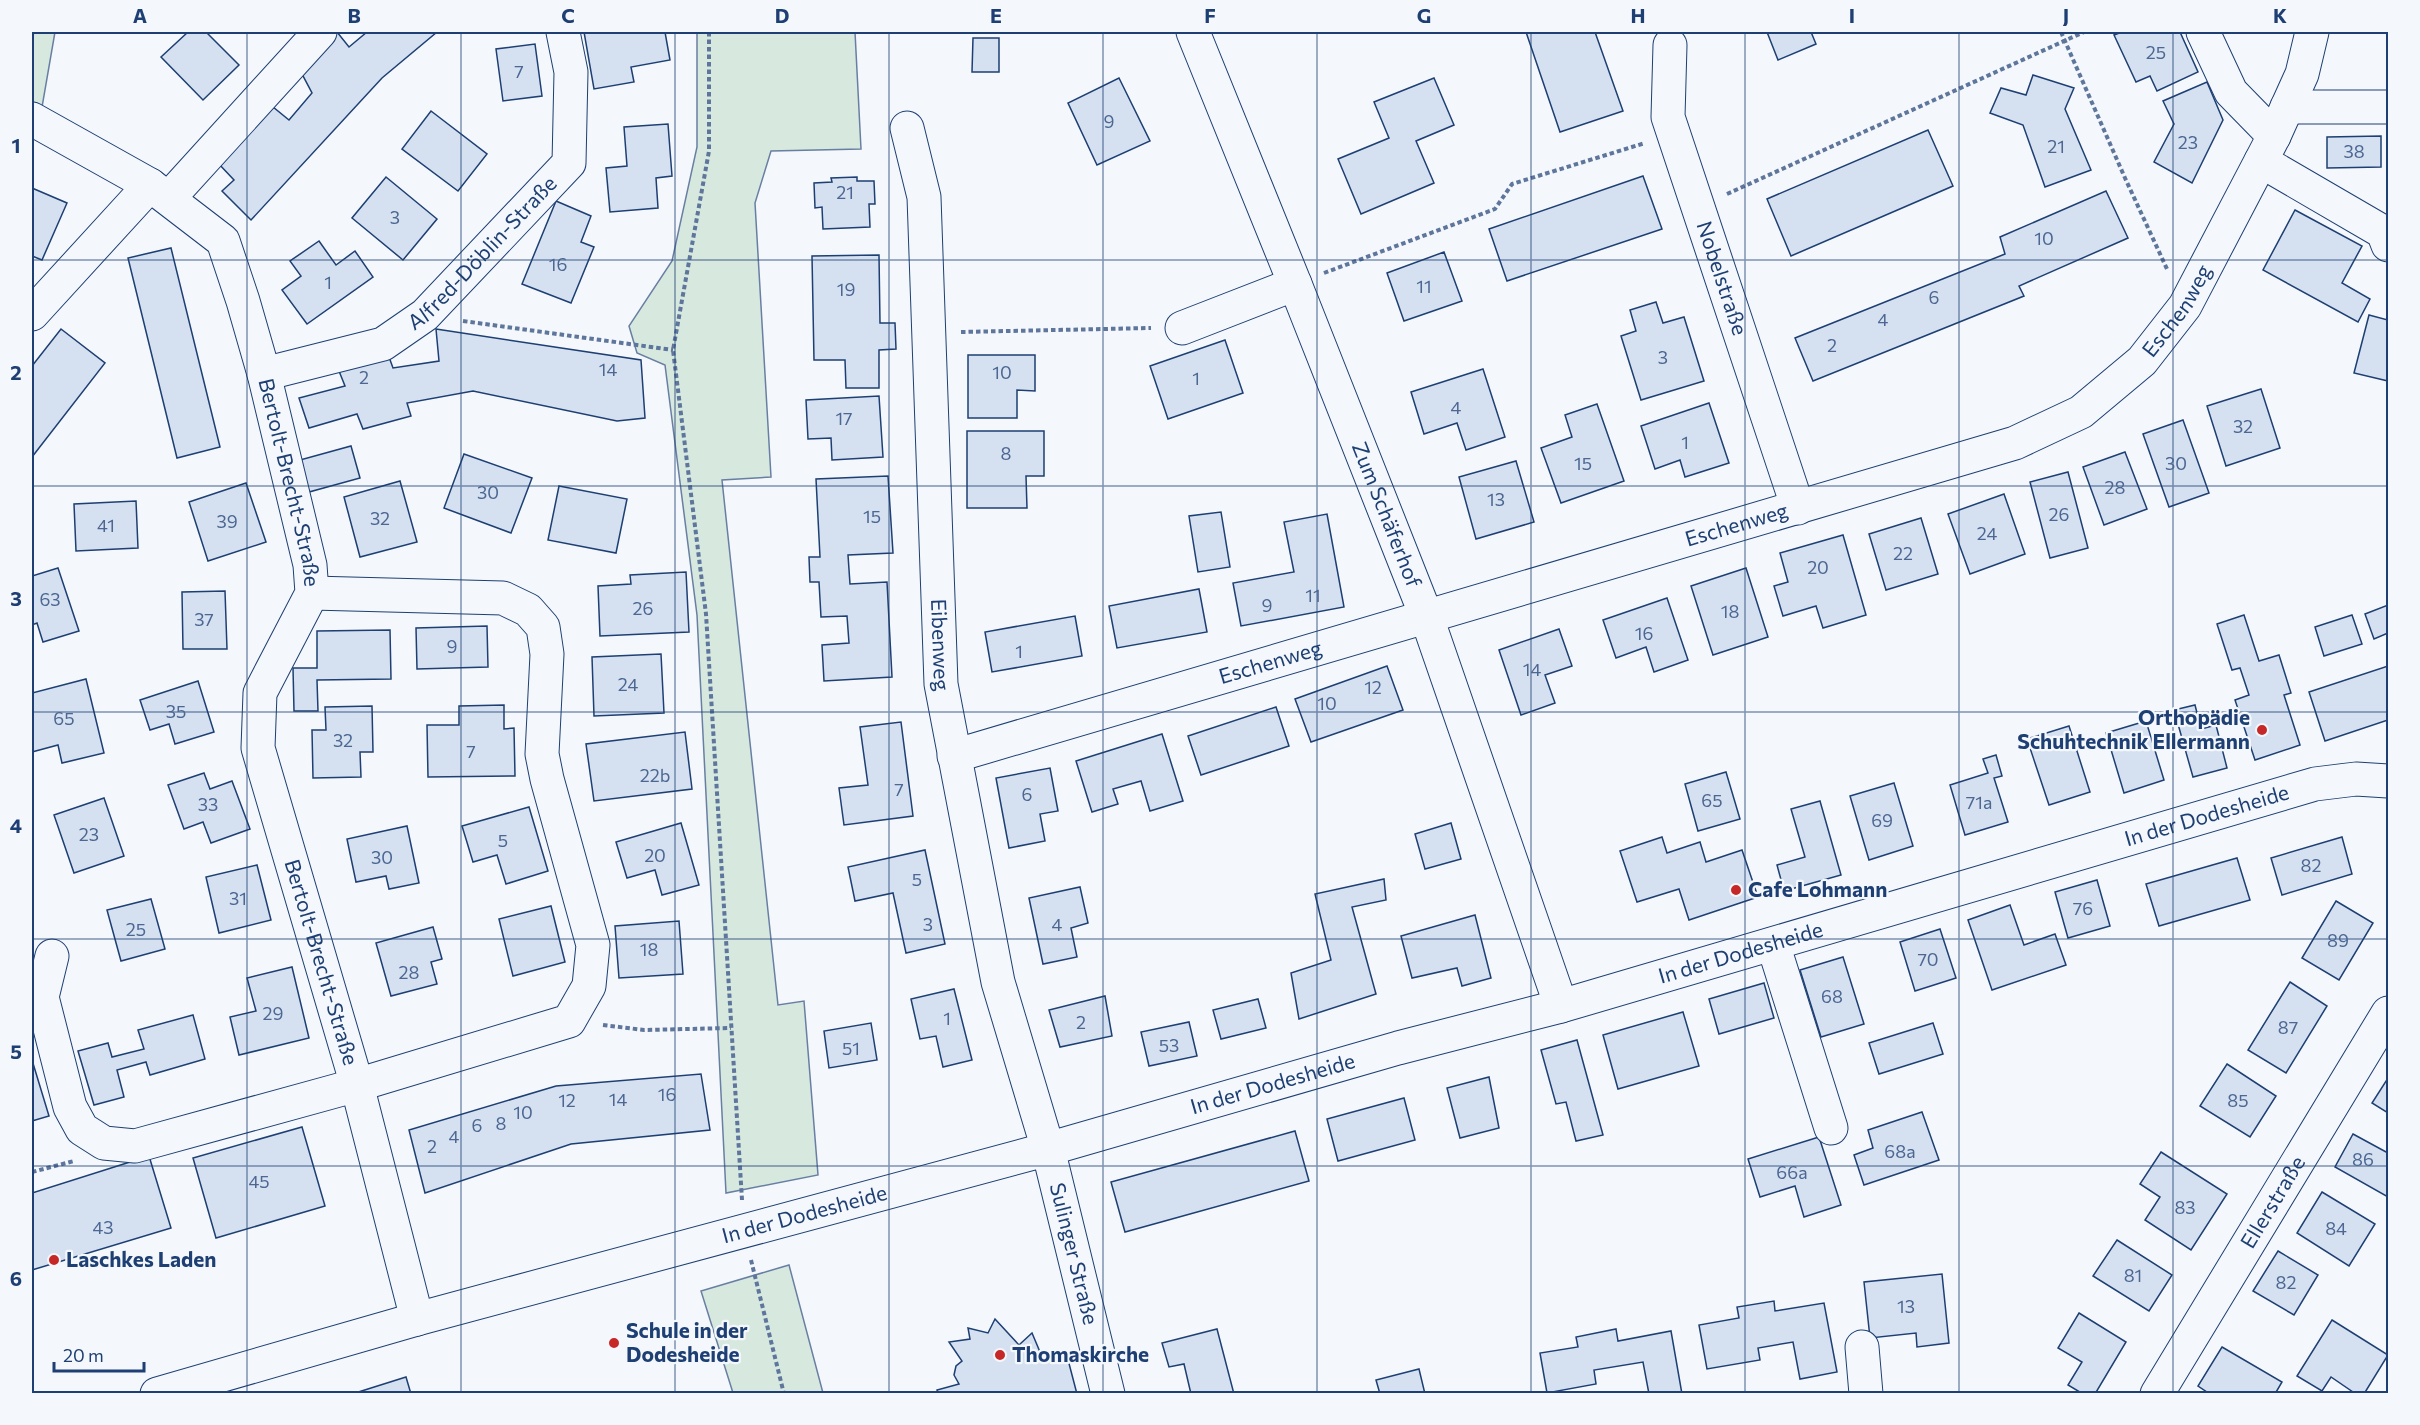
<svg xmlns="http://www.w3.org/2000/svg" width="2420" height="1425" font-family="Commissioner,sans-serif">
<rect width="100%" height="100%" fill="#f4f7fb"/>
<g fill="#d7e8df" stroke="#687fa3" stroke-width="1.5">
<polygon points="32,32 55,32 41,113 32,122"/>
<polygon points="697,32 855,32 861,149 771,151 755,203 771,477 722,480 778,1005 804,1001 818,1175 726,1193 697,615 665,365 637,353 629,326 672,261 697,147"/>
<polygon points="789,1265 823,1393 733,1393 701,1291"/>
</g>
<g fill="#d5e0f0" stroke="#1d3f73" stroke-width="1.5">
<polygon points="188,32 206,32 239,65 203,100 161,57"/>
<polygon points="337,32 349,47 367,32 437,32 382,78 251,220 222,191 234,180 218,163 273,107 289,120 312,93 301,72"/>
<polygon points="584,32 665,32 670,60 631,67 634,82 594,89"/>
<polygon points="1526,32 1595,32 1623,111 1560,132"/>
<polygon points="1767,32 1811,32 1816,44 1778,60"/>
<polygon points="2122,32 2180,32 2198,72 2157,91 2150,76 2136,82 2114,35"/>
<polygon points="973,38 999,38 999,72 972,72"/>
<polygon points="535,44 542,96 503,101 496,49"/>
<polygon points="2033,75 2074,88 2065,109 2091,170 2045,187 2023,125 1990,113 2001,88 2026,95"/>
<polygon points="1119,78 1150,141 1097,165 1068,103"/>
<polygon points="1434,78 1454,125 1416,141 1434,183 1361,214 1338,159 1389,138 1374,102"/>
<polygon points="2207,82 2223,120 2192,183 2154,162 2174,124 2163,101"/>
<polygon points="431,111 487,154 458,191 402,149"/>
<polygon points="668,124 672,176 656,178 658,208 610,212 606,168 627,166 624,127"/>
<polygon points="1928,130 1953,186 1791,256 1767,199"/>
<polygon points="2381,136 2381,167 2327,168 2327,137"/>
<polygon points="1643,176 1662,229 1507,281 1489,229"/>
<polygon points="386,177 437,219 403,260 352,218"/>
<polygon points="857,177 857,181 874,181 875,204 869,204 870,227 823,229 822,207 815,208 814,183 832,182 831,178"/>
<polygon points="32,188 67,203 42,260 32,256"/>
<polygon points="2106,191 2128,238 2019,286 2024,296 1813,381 1795,338 2005,254 2000,237"/>
<polygon points="556,201 591,216 581,242 594,247 571,303 522,284"/>
<polygon points="2295,210 2362,246 2342,283 2370,299 2358,322 2263,270"/>
<polygon points="319,241 336,265 355,251 373,277 307,324 282,290 301,276 290,261"/>
<polygon points="171,248 220,447 177,458 128,258"/>
<polygon points="1444,252 1462,301 1404,321 1387,273"/>
<polygon points="879,255 880,323 895,323 896,349 879,350 879,388 846,388 845,360 814,360 812,256"/>
<polygon points="1656,302 1663,323 1684,317 1704,381 1641,400 1621,336 1636,331 1630,310"/>
<polygon points="2369,315 2388,320 2388,381 2354,373"/>
<polygon points="61,329 105,363 32,457 32,366"/>
<polygon points="436,329 641,360 645,418 617,421 473,391 407,403 411,416 363,429 357,414 309,428 299,398 345,386 339,371 389,357 393,368 439,361"/>
<polygon points="1225,340 1243,393 1168,419 1150,366"/>
<polygon points="968,355 1035,355 1035,391 1017,390 1017,418 968,418"/>
<polygon points="1483,369 1505,437 1466,450 1457,423 1424,434 1411,392"/>
<polygon points="2261,389 2280,448 2226,466 2207,406"/>
<polygon points="879,396 883,457 832,460 831,438 808,439 806,400"/>
<polygon points="1709,403 1729,463 1685,477 1680,460 1655,469 1641,426"/>
<polygon points="1597,404 1624,481 1561,503 1541,448 1572,437 1565,415"/>
<polygon points="2183,420 2209,493 2169,507 2143,434"/>
<polygon points="967,431 1044,431 1044,476 1026,476 1027,508 967,508"/>
<polygon points="351,446 360,478 309,492 300,460"/>
<polygon points="2125,452 2147,509 2104,525 2083,467"/>
<polygon points="464,454 532,478 511,533 444,508"/>
<polygon points="1516,461 1534,522 1476,539 1459,477"/>
<polygon points="2068,472 2088,548 2050,558 2030,482"/>
<polygon points="888,476 893,553 848,555 850,584 887,582 892,677 824,681 822,645 849,643 847,616 821,617 819,582 810,582 809,557 820,557 816,479"/>
<polygon points="400,481 417,542 360,557 344,497"/>
<polygon points="246,483 266,542 208,561 189,502"/>
<polygon points="559,486 627,499 616,553 548,540"/>
<polygon points="2004,494 2025,554 1970,574 1948,514"/>
<polygon points="136,501 138,548 76,551 74,504"/>
<polygon points="1221,512 1230,567 1198,572 1189,516"/>
<polygon points="1327,514 1344,607 1241,626 1233,583 1294,572 1284,522"/>
<polygon points="1921,518 1938,574 1886,590 1869,534"/>
<polygon points="1843,535 1866,615 1823,628 1816,606 1783,616 1774,586 1788,582 1780,553"/>
<polygon points="58,568 79,631 43,642 37,623 32,625 32,576"/>
<polygon points="1746,568 1768,637 1713,655 1691,586"/>
<polygon points="686,572 689,632 600,636 598,586 631,584 630,575"/>
<polygon points="1199,589 1207,632 1117,648 1109,606"/>
<polygon points="225,591 227,649 183,649 182,592"/>
<polygon points="1667,598 1688,660 1654,672 1646,647 1616,658 1603,620"/>
<polygon points="2388,605 2388,633 2374,639 2365,614"/>
<polygon points="2244,615 2259,661 2279,655 2291,693 2284,695 2300,745 2255,760 2235,700 2249,695 2240,668 2232,670 2217,624"/>
<polygon points="2352,615 2362,644 2324,656 2315,627"/>
<polygon points="1075,616 1082,656 992,672 985,632"/>
<polygon points="487,626 488,667 417,669 416,628"/>
<polygon points="1559,629 1572,666 1545,675 1555,703 1521,715 1499,650"/>
<polygon points="390,630 391,679 317,680 318,711 294,711 293,668 317,668 317,631"/>
<polygon points="661,654 664,713 594,716 592,657"/>
<polygon points="1387,666 1403,710 1311,742 1295,699"/>
<polygon points="2388,666 2388,720 2325,741 2309,692"/>
<polygon points="86,679 104,753 62,763 58,745 32,752 32,693"/>
<polygon points="198,681 214,732 175,744 169,724 150,730 140,700"/>
<polygon points="504,705 504,729 514,728 515,776 428,777 427,725 459,725 459,706"/>
<polygon points="2195,705 2201,729 2216,725 2227,768 2193,777 2174,710"/>
<polygon points="372,706 373,752 360,752 361,777 313,778 312,730 326,730 325,707"/>
<polygon points="1276,707 1289,746 1201,775 1188,736"/>
<polygon points="2146,721 2164,780 2124,793 2106,733"/>
<polygon points="901,722 913,816 844,825 839,788 868,785 860,727"/>
<polygon points="2069,726 2090,792 2049,805 2027,739"/>
<polygon points="685,732 692,789 594,801 586,744"/>
<polygon points="1162,734 1183,801 1150,811 1141,781 1113,789 1118,804 1092,812 1076,761"/>
<polygon points="1996,755 2002,776 1994,778 2008,822 1965,835 1950,785 1988,773 1983,759"/>
<polygon points="1050,768 1058,811 1040,814 1045,841 1009,848 996,778"/>
<polygon points="1726,772 1740,819 1698,831 1685,784"/>
<polygon points="204,773 210,789 232,781 250,829 211,843 203,822 184,829 168,785"/>
<polygon points="1894,783 1913,846 1869,860 1850,796"/>
<polygon points="104,798 124,856 74,873 54,815"/>
<polygon points="1820,801 1841,875 1784,891 1777,865 1805,857 1791,809"/>
<polygon points="529,807 548,871 506,884 497,855 473,862 462,826"/>
<polygon points="681,823 699,885 662,895 655,870 627,878 616,842"/>
<polygon points="1451,823 1461,859 1425,869 1415,834"/>
<polygon points="407,826 419,883 389,889 386,876 356,882 347,839"/>
<polygon points="1662,837 1667,853 1700,842 1706,862 1742,850 1758,897 1689,920 1679,889 1637,902 1620,851"/>
<polygon points="2342,837 2352,874 2282,895 2271,858"/>
<polygon points="925,850 945,944 906,953 893,893 855,901 848,867"/>
<polygon points="2237,858 2250,900 2159,926 2146,884"/>
<polygon points="257,865 271,920 219,933 206,877"/>
<polygon points="1384,879 1386,900 1352,907 1376,994 1299,1019 1291,973 1331,960 1315,894"/>
<polygon points="2097,880 2110,926 2068,938 2055,892"/>
<polygon points="1080,887 1088,923 1071,928 1077,957 1043,964 1029,898"/>
<polygon points="151,899 165,949 121,961 107,910"/>
<polygon points="2336,901 2373,923 2339,980 2302,958"/>
<polygon points="2010,905 2024,945 2055,934 2066,965 1992,990 1968,920"/>
<polygon points="551,906 565,962 513,976 499,919"/>
<polygon points="1475,915 1491,978 1462,986 1457,968 1412,978 1401,936"/>
<polygon points="679,921 683,974 619,978 615,926"/>
<polygon points="433,927 442,959 431,962 437,984 391,996 376,943"/>
<polygon points="1940,929 1956,978 1915,991 1900,942"/>
<polygon points="1843,957 1864,1024 1821,1037 1800,970"/>
<polygon points="292,967 309,1038 239,1055 230,1017 256,1011 247,978"/>
<polygon points="2290,982 2327,1006 2286,1073 2248,1050"/>
<polygon points="1764,983 1774,1018 1719,1034 1709,999"/>
<polygon points="954,989 972,1060 943,1067 936,1036 920,1039 911,999"/>
<polygon points="1105,996 1112,1036 1060,1047 1049,1010"/>
<polygon points="1258,999 1266,1028 1221,1039 1213,1010"/>
<polygon points="1683,1012 1699,1066 1618,1089 1603,1035"/>
<polygon points="193,1015 205,1059 150,1075 146,1062 117,1070 124,1097 94,1105 78,1051 108,1043 112,1057 144,1049 138,1030"/>
<polygon points="1189,1022 1197,1056 1149,1066 1141,1032"/>
<polygon points="871,1023 877,1060 829,1068 824,1031"/>
<polygon points="1933,1023 1943,1054 1879,1074 1869,1043"/>
<polygon points="1577,1040 1603,1135 1576,1141 1566,1102 1556,1104 1541,1050"/>
<polygon points="32,1060 49,1116 32,1121"/>
<polygon points="2227,1064 2276,1096 2250,1137 2200,1106"/>
<polygon points="701,1074 710,1130 571,1144 425,1193 409,1130 556,1086"/>
<polygon points="1489,1077 1499,1128 1460,1138 1447,1088"/>
<polygon points="2388,1078 2388,1113 2372,1103"/>
<polygon points="1404,1098 1415,1140 1338,1161 1327,1119"/>
<polygon points="1922,1112 1939,1160 1864,1185 1854,1155 1873,1148 1868,1130"/>
<polygon points="302,1127 325,1206 216,1238 193,1158"/>
<polygon points="1295,1131 1309,1181 1125,1232 1111,1182"/>
<polygon points="2353,1134 2388,1153 2388,1197 2335,1167"/>
<polygon points="1819,1137 1841,1205 1804,1217 1795,1186 1760,1197 1748,1159"/>
<polygon points="2161,1152 2227,1194 2191,1250 2145,1220 2160,1197 2140,1184"/>
<polygon points="149,1156 171,1228 32,1270 32,1193"/>
<polygon points="2322,1192 2375,1224 2349,1266 2297,1233"/>
<polygon points="2117,1240 2172,1275 2149,1311 2093,1276"/>
<polygon points="2278,1251 2318,1275 2294,1315 2253,1291"/>
<polygon points="1942,1274 1949,1343 1917,1347 1916,1333 1870,1338 1864,1282"/>
<polygon points="1774,1301 1775,1311 1824,1303 1837,1372 1800,1379 1793,1342 1758,1348 1760,1360 1707,1369 1699,1325 1739,1318 1737,1307"/>
<polygon points="2079,1313 2126,1342 2095,1394 2083,1394 2068,1385 2082,1362 2058,1348"/>
<polygon points="995,1319 1019,1345 1032,1333 1043,1359 1066,1352 1077,1394 938,1394 937,1390 959,1384 954,1375 956,1366 962,1361 949,1342 970,1339 968,1328 988,1333"/>
<polygon points="2332,1320 2388,1355 2364,1394 2356,1394 2331,1377 2322,1391 2297,1376"/>
<polygon points="1217,1329 1234,1394 1191,1394 1184,1364 1169,1367 1162,1343"/>
<polygon points="1616,1329 1618,1341 1671,1331 1682,1394 1649,1394 1643,1362 1594,1370 1596,1384 1547,1393 1540,1353 1578,1347 1576,1337"/>
<polygon points="2222,1347 2282,1382 2275,1394 2210,1394 2198,1386"/>
<polygon points="1419,1369 1425,1394 1380,1394 1376,1380"/>
<polygon points="406,1377 411,1394 352,1394"/>
</g>
<g fill="none" stroke-linecap="round" stroke-linejoin="round">
<g stroke="#1d3f73" stroke-width="35">
<g id="minor">
<path id="s1" d="M1193,32l102,252 132,334 134,388"/>
<polyline points="2203,32 2231,92 2274,136"/>
<path id="s2" d="M1670,45l-2,72 130,391"/>
<polyline points="2287,107 2388,107"/>
<path id="s3" d="M32,119l118,66 73,56 20,60 21,73 46,191 2,28 -52,100 -2,55 99,337 60,234"/>
<path id="s4" d="M907,128l17,69 17,487 57,298 50,167 60,245"/>
<polyline points="2261,161 2383,232 2388,245"/>
<polyline points="169,198 320,32"/>
<polyline points="32,314 150,185"/>
<polyline points="1182,328 1295,284"/>
<path id="s5" d="M264,374l119,-30 42,-29 144,-152 2,-91 -8,-40"/>
<path id="s6" d="M954,756l1061,-313 66,-31 61,-51 43,-55 89,-170 28,-62 10,-42"/>
<polyline points="1773,944 1831,1128"/>
<polyline points="52,956 42,997 70,1107 82,1129 104,1143 135,1146 357,1085 569,1021 589,986 593,945 547,779 542,754 547,654 543,627 528,610 503,598 312,593"/>
<polyline points="1862,1347 1866,1394"/>
<path id="s7" d="M157,1394l260,-75 631,-170 350,-101 163,-42 754,-222 41,-5 32,2"/>
<path id="s8" d="M2157,1394l231,-381"/>
</g>
</g>
<g stroke="#5e769c" stroke-width="4" stroke-dasharray="4.5 3" stroke-linecap="butt">
<polyline points="709,32 709,151 673,350 706,614 742,1200"/>
<polyline points="2061,32 2125,178 2167,269"/>
<polyline points="32,34 33,32"/>
<polyline points="1727,194 2084,32"/>
<polyline points="1324,273 1495,209 1512,184 1645,143"/>
<polyline points="463,321 673,350"/>
<polyline points="961,332 1151,328"/>
<polyline points="603,1025 644,1030 731,1028"/>
<polyline points="32,1172 74,1161"/>
<polyline points="751,1260 784,1394"/>
</g>
<use href="#minor" stroke="#f4f7fb" stroke-width="33"/>
</g>
<path fill="none" stroke="#1d3f73" stroke-width="1.5" stroke-opacity="0.55" d="M247,32v1362M461,32v1362M675,32v1362M889,32v1362M1103,32v1362M1317,32v1362M1531,32v1362M1745,32v1362M1959,32v1362M2173,32v1362M32,260h2356M32,486h2356M32,712h2356M32,939h2356M32,1166h2356"/>
<g fill="#c62828" stroke="#f4f7fb" stroke-width="2">
<circle cx="2262" cy="730" r="6"/>
<circle cx="1736" cy="890" r="6"/>
<circle cx="54" cy="1260" r="6"/>
<circle cx="614" cy="1343" r="6"/>
<circle cx="1000" cy="1355" r="6"/>
</g>
<g text-anchor="middle" stroke-width="4.5" stroke-linejoin="round" paint-order="stroke">
<g font-size="18" fill="#4b6792">
<text x="2156" y="59">25</text>
<text x="519" y="78">7</text>
<text x="1109" y="128">9</text>
<text x="2188" y="149">23</text>
<text x="2056" y="153">21</text>
<text x="2354" y="158">38</text>
<text x="845" y="199">21</text>
<text x="395" y="224">3</text>
<text x="2044" y="245">10</text>
<text x="558" y="271">16</text>
<text x="328" y="289">1</text>
<text x="1424" y="293">11</text>
<text x="846" y="296">19</text>
<text x="1934" y="304">6</text>
<text x="1883" y="326">4</text>
<text x="1832" y="352">2</text>
<text x="1663" y="364">3</text>
<text x="608" y="376">14</text>
<text x="1002" y="379">10</text>
<text x="364" y="384">2</text>
<text x="1196" y="385">1</text>
<text x="1456" y="414">4</text>
<text x="844" y="425">17</text>
<text x="2243" y="433">32</text>
<text x="1685" y="449">1</text>
<text x="1006" y="460">8</text>
<text x="1583" y="470">15</text>
<text x="2176" y="470">30</text>
<text x="2115" y="494">28</text>
<text x="488" y="499">30</text>
<text x="1496" y="506">13</text>
<text x="2059" y="521">26</text>
<text x="872" y="523">15</text>
<text x="380" y="525">32</text>
<text x="227" y="528">39</text>
<text x="106" y="532">41</text>
<text x="1987" y="540">24</text>
<text x="1903" y="560">22</text>
<text x="1818" y="574">20</text>
<text x="1313" y="602">11</text>
<text x="50" y="606">63</text>
<text x="1267" y="612">9</text>
<text x="643" y="615">26</text>
<text x="1730" y="618">18</text>
<text x="204" y="626">37</text>
<text x="1644" y="640">16</text>
<text x="452" y="653">9</text>
<text x="1019" y="658">1</text>
<text x="1532" y="676">14</text>
<text x="628" y="691">24</text>
<text x="1373" y="694">12</text>
<text x="1327" y="710">10</text>
<text x="176" y="718">35</text>
<text x="64" y="725">65</text>
<text x="343" y="747">32</text>
<text x="471" y="758">7</text>
<text x="655" y="782">22b</text>
<text x="899" y="796">7</text>
<text x="1027" y="801">6</text>
<text x="1712" y="807">65</text>
<text x="1979" y="809">71a</text>
<text x="208" y="811">33</text>
<text x="1882" y="827">69</text>
<text x="89" y="841">23</text>
<text x="503" y="847">5</text>
<text x="655" y="862">20</text>
<text x="382" y="864">30</text>
<text x="2311" y="872">82</text>
<text x="917" y="886">5</text>
<text x="238" y="905">31</text>
<text x="2083" y="915">76</text>
<text x="928" y="931">3</text>
<text x="1057" y="931">4</text>
<text x="136" y="936">25</text>
<text x="2338" y="947">89</text>
<text x="649" y="956">18</text>
<text x="1928" y="966">70</text>
<text x="409" y="979">28</text>
<text x="1832" y="1003">68</text>
<text x="273" y="1020">29</text>
<text x="947" y="1025">1</text>
<text x="1081" y="1029">2</text>
<text x="2288" y="1034">87</text>
<text x="1169" y="1052">53</text>
<text x="851" y="1055">51</text>
<text x="667" y="1101">16</text>
<text x="618" y="1106">14</text>
<text x="567" y="1107">12</text>
<text x="2238" y="1107">85</text>
<text x="523" y="1119">10</text>
<text x="501" y="1130">8</text>
<text x="477" y="1132">6</text>
<text x="454" y="1143">4</text>
<text x="432" y="1153">2</text>
<text x="1900" y="1158">68a</text>
<text x="2363" y="1166">86</text>
<text x="1792" y="1179">66a</text>
<text x="259" y="1188">45</text>
<text x="2185" y="1214">83</text>
<text x="103" y="1234">43</text>
<text x="2336" y="1235">84</text>
<text x="2133" y="1282">81</text>
<text x="2286" y="1289">82</text>
<text x="1906" y="1313">13</text>
</g>
<g font-size="21" fill="#1d3f73" stroke="#f4f7fb">
<text dy="7" stroke="none"><textPath href="#s5" startOffset="258">Alfred-Döblin-Straße</textPath></text>
<text dy="7" stroke="none"><textPath href="#s2" startOffset="242">Nobelstraße</textPath></text>
<text dy="7" stroke="none"><textPath href="#s6" startOffset="1320">Eschenweg</textPath></text>
<text dy="7" stroke="none"><textPath href="#s3" startOffset="478">Bertolt-Brecht-Straße</textPath></text>
<text dy="7" stroke="none"><textPath href="#s1" startOffset="520">Zum Schäferhof</textPath></text>
<text dy="7" stroke="none"><textPath href="#s6" startOffset="816">Eschenweg</textPath></text>
<text dy="7" stroke="none"><textPath href="#s4" startOffset="519">Eibenweg</textPath></text>
<text dy="7" stroke="none"><textPath href="#s6" startOffset="330">Eschenweg</textPath></text>
<text dy="7" stroke="none"><textPath href="#s7" startOffset="2130">In der Dodesheide</textPath></text>
<text dy="7" stroke="none"><textPath href="#s7" startOffset="1644">In der Dodesheide</textPath></text>
<text dy="7" stroke="none"><textPath href="#s3" startOffset="982">Bertolt-Brecht-Straße</textPath></text>
<text dy="7" stroke="none"><textPath href="#s7" startOffset="1158">In der Dodesheide</textPath></text>
<text dy="7" stroke="none"><textPath href="#s8" startOffset="224">Ellerstraße</textPath></text>
<text dy="7" stroke="none"><textPath href="#s7" startOffset="672">In der Dodesheide</textPath></text>
<text dy="7" stroke="none"><textPath href="#s4" startOffset="1144">Sulinger Straße</textPath></text>
</g>
<g font-size="21" font-weight="bold" fill="#1d3f73" stroke="#f4f7fb" text-anchor="start">
<text x="2250" y="725" text-anchor="end">Orthopädie<tspan x="2250" dy="24">Schuhtechnik Ellermann</tspan></text>
<text x="1748" y="897">Cafe Lohmann</text>
<text x="66" y="1267">Laschkes Laden</text>
<text x="626" y="1338">Schule in der<tspan x="626" dy="24">Dodesheide</tspan></text>
<text x="1012" y="1362">Thomaskirche</text>
</g>
</g>
<rect width="2420" height="1425" fill="none" stroke="#f4f7fb" stroke-width="66"/>
<path d="M54 1362v9h90v-9" fill="none" stroke="#1d3f73" stroke-width="3"/>
<text x="63" y="1362" font-size="18" fill="#1d3f73" stroke="#f4f7fb" stroke-width="4.5" paint-order="stroke">20 m</text>
<rect x="33" y="33" width="2354" height="1359" fill="none" stroke="#1d3f73" stroke-width="2"/>
<g font-size="20" text-anchor="middle" font-weight="bold" fill="#1d3f73">
<text x="140" y="23">A</text>
<text x="354" y="23">B</text>
<text x="568" y="23">C</text>
<text x="782" y="23">D</text>
<text x="996" y="23">E</text>
<text x="1210" y="23">F</text>
<text x="1424" y="23">G</text>
<text x="1638" y="23">H</text>
<text x="1852" y="23">I</text>
<text x="2066" y="23">J</text>
<text x="2280" y="23">K</text>
<text x="16" y="153">1</text>
<text x="16" y="380">2</text>
<text x="16" y="606">3</text>
<text x="16" y="833">4</text>
<text x="16" y="1059">5</text>
<text x="16" y="1286">6</text>
</g>
</svg>
